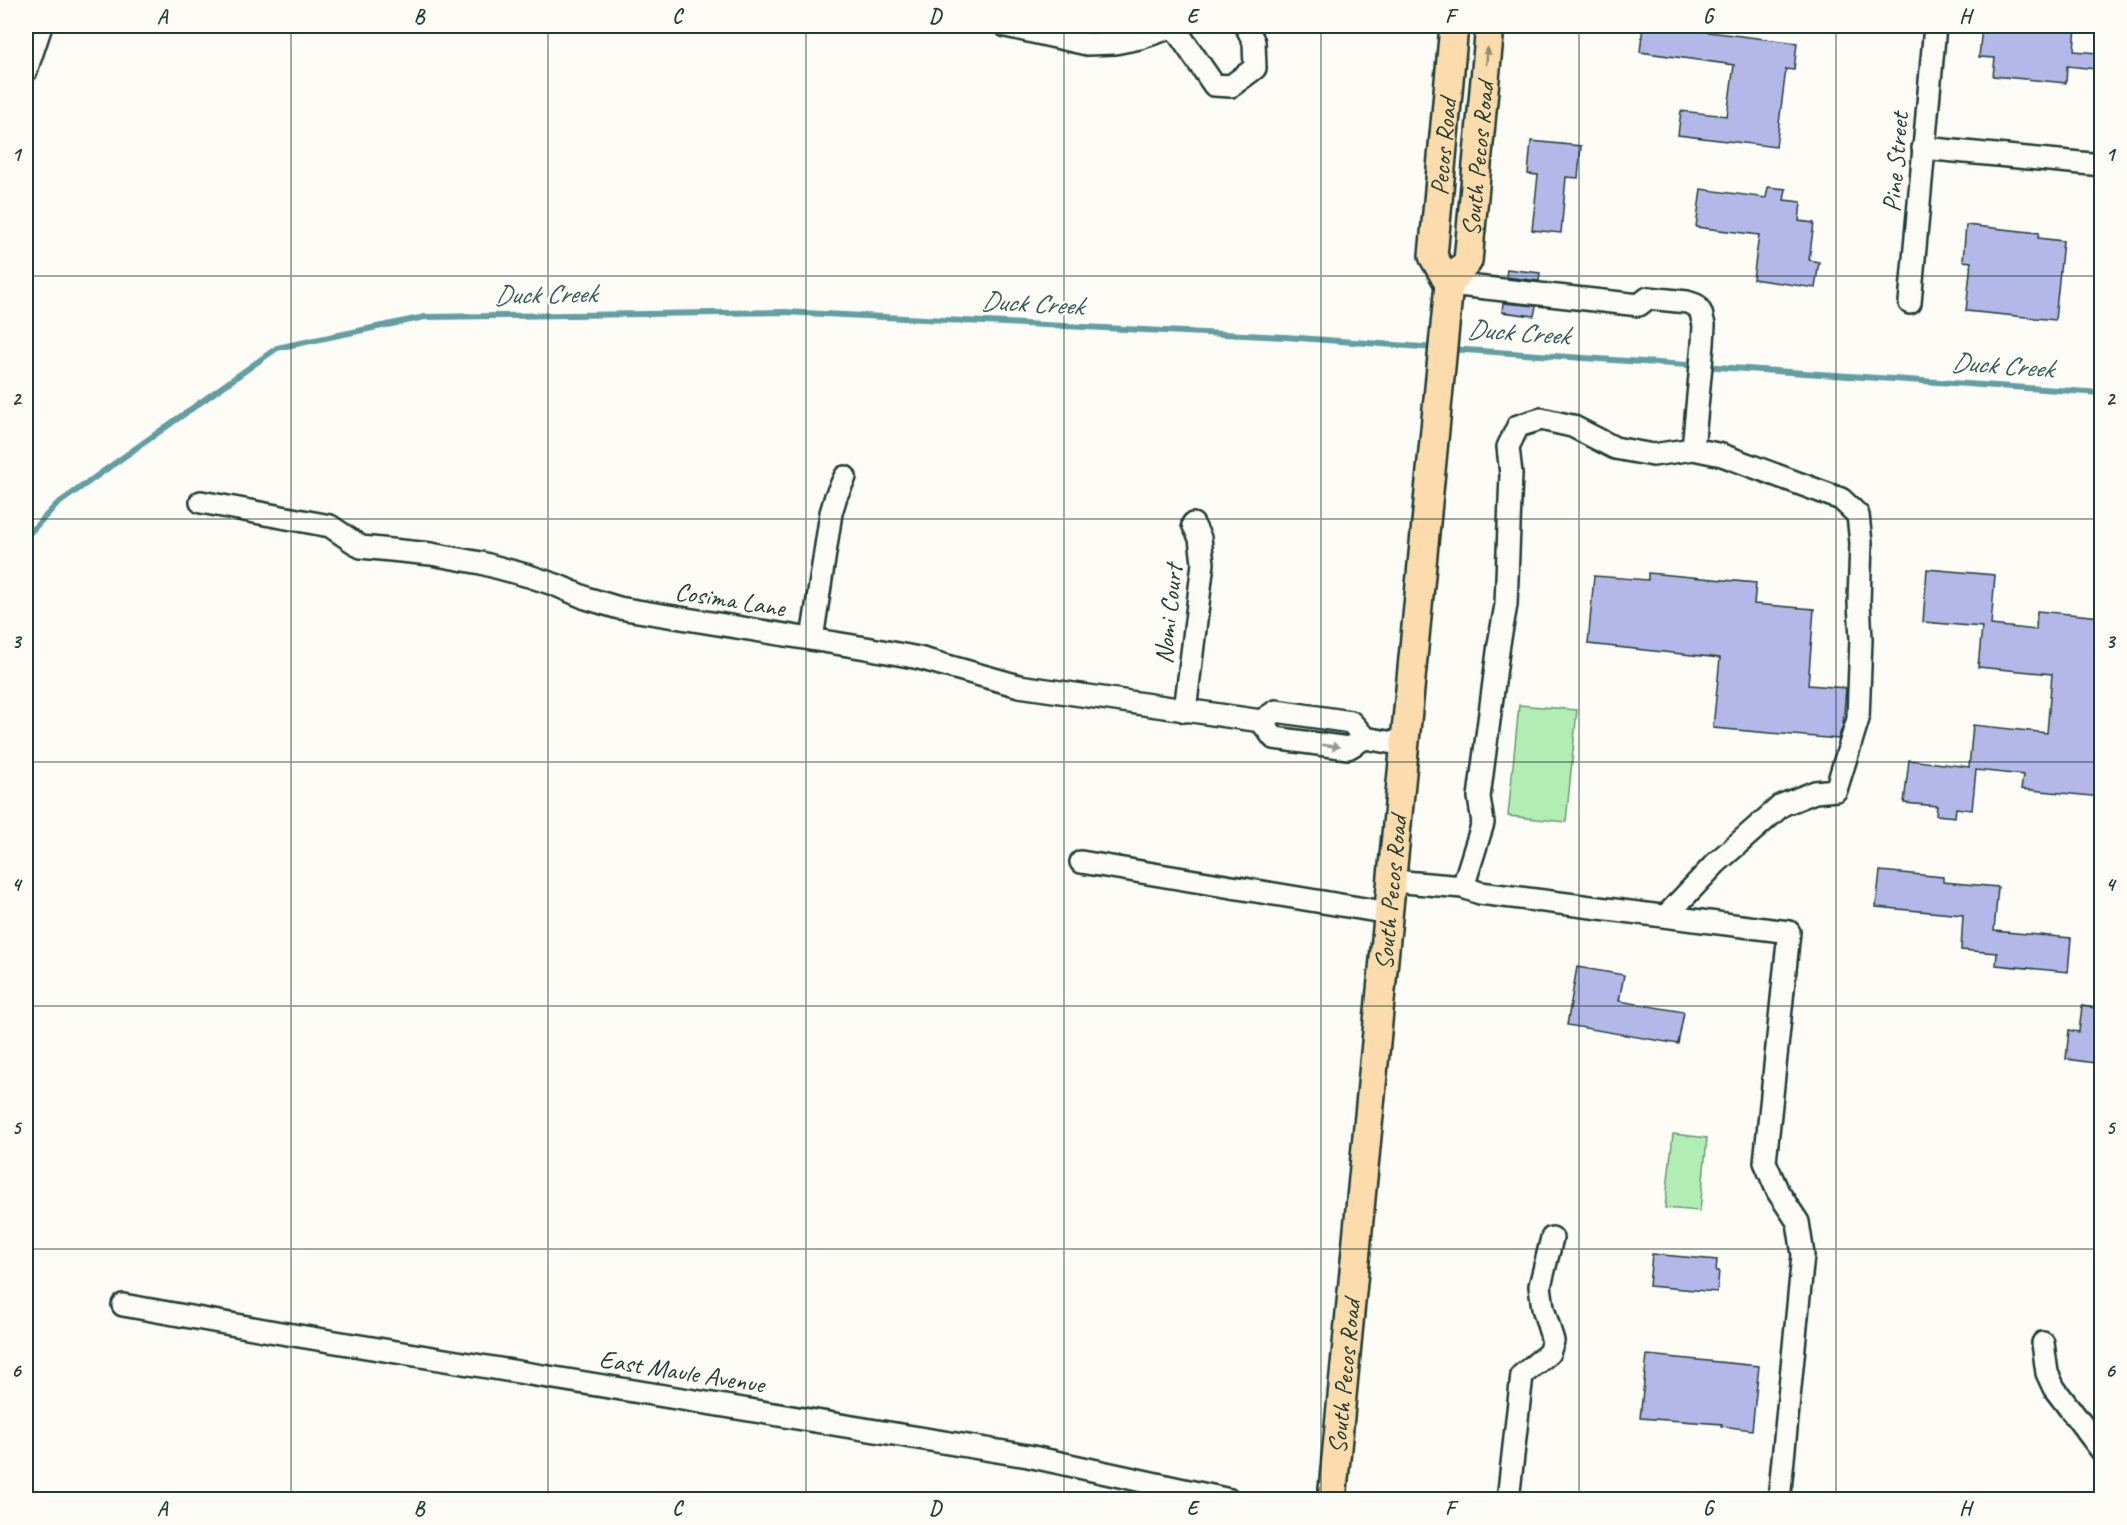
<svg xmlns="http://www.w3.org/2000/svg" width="2127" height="1525" font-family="Caveat,sans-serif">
<rect width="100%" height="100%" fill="#fdfcf7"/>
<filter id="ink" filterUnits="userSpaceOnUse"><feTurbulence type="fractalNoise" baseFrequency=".0167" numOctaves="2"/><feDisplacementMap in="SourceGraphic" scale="12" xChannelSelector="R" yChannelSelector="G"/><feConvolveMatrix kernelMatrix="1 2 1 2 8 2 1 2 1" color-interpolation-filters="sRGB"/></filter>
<g filter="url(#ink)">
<g fill="#b2eeb3" stroke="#689674" stroke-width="1.5">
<polygon points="1519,705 1577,710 1566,822 1508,816"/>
<polygon points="1673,1134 1707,1138 1700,1211 1665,1208"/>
</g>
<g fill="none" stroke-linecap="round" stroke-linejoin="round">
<g stroke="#629ea2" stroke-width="6">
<polyline points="1450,349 2102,393"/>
<polyline points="26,537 56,505 277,348 425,317 784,312 1285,337 1436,348"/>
</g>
</g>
<g fill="#b3b8e9" stroke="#1f3d34" stroke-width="1.5">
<polygon points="1643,26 1661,26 1797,43 1794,70 1786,69 1776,147 1678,135 1681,111 1727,116 1734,65 1640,52"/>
<polygon points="1989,26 2076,26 2074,51 2098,53 2096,69 2067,66 2066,83 1993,76 1995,58 1979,57 1982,27 1989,28"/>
<polygon points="1531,141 1581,146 1578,178 1566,177 1561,233 1532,230 1538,175 1528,174"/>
<polygon points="1768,187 1786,189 1784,200 1801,202 1799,221 1814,223 1809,260 1819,262 1815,288 1753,279 1759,235 1696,227 1701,189 1766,198"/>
<polygon points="1966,225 2039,233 2038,238 2063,241 2055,320 1966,311 1971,262 1963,261"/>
<polygon points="1507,269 1540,273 1539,281 1506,277"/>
<polygon points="1503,303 1536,306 1534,316 1502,312"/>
<polygon points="1927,569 1995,575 1991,625 2036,630 2037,611 2102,617 2102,797 2021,789 2023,775 1976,770 1972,810 1956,808 1955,817 1936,815 1937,806 1904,803 1909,760 1969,767 1973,725 2047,733 2052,674 1978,667 1982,627 1923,622"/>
<polygon points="1648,573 1756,583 1754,604 1814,609 1808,685 1846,688 1843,725 1838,739 1713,728 1720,658 1588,644 1594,576 1648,580"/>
<polygon points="1880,871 1943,877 1943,882 1998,887 1994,931 2071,938 2068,972 1996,965 1997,953 1961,950 1963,915 1876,907"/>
<polygon points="1577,967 1624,975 1619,1001 1684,1012 1678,1044 1567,1025"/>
<polygon points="2082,1006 2102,1009 2102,1064 2066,1059 2069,1030 2079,1032"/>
<polygon points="1652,1254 1717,1260 1716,1271 1719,1271 1717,1292 1649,1286"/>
<polygon points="1647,1355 1759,1366 1752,1430 1721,1426 1722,1424 1640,1418"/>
</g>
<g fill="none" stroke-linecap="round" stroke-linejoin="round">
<g stroke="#1f3d34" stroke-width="26">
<g id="minor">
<polyline points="1006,26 1087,44 1115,43 1140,38 1175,26"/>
<polyline points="1174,27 1214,85 1231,86 1255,68 1254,42 1246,26"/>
<polyline points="26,71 41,26"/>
<polyline points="1923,148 2102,165"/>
<polyline points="1449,284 1639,305 1648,298 1687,302 1696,305 1701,313 1704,325 1703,344 1693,449"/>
<polyline points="1910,303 1935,26"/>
<polyline points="201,502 330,526 361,547 431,554 481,563 529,576 556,585 586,598 619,608 866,648 919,658 1019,686 1261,721 1276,711 1351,722 1365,738"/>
<polyline points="812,639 831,513 836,496 845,477"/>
<polyline points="1185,711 1203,563 1200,538 1193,524"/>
<polyline points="1261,721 1274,738 1348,748 1365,738 1405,745"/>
<polyline points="1081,862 1389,913"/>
<polyline points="1392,881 1463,887 1480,893 1789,932 1765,1162 1778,1192 1798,1222 1803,1255 1779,1500"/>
<polyline points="1463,887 1483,823 1479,797 1499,644 1506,605 1511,474 1508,447 1518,426 1541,419 1572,426 1615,448 1653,455 1693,449 1722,455 1841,499 1858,515 1861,543 1859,602 1861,639 1858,719 1836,790 1815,792 1782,805 1716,863 1666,916"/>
<polyline points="123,1305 281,1333 1028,1456 1230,1500"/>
<polyline points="2043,1343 2047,1373 2054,1388 2102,1451"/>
<polyline points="1508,1500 1522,1375 1549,1353 1553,1341 1543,1308 1540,1286 1552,1238"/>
</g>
</g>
<g stroke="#1f3d34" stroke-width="32">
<g id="major">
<path id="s1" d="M1449,284l-16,-28 21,-230"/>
<path id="s2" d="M1332,1500l117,-1216 19,-23 22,-235"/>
</g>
</g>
<use href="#minor" stroke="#fdfcf7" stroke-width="21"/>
<use href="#major" stroke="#fcdcac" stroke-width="27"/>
</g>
<defs><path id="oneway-solid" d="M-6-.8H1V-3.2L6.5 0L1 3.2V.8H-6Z" transform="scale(1.5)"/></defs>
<use fill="#8e8c70" href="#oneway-solid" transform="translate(1487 56) rotate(-85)"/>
<use fill="#8e9c96" href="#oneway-solid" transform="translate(1331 746) rotate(8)"/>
</g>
<path fill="none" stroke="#1f3d34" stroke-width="1.5" stroke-opacity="0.55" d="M291,26v1474M548,26v1474M806,26v1474M1064,26v1474M1321,26v1474M1579,26v1474M1836,26v1474M26,276h2076M26,519h2076M26,762h2076M26,1006h2076M26,1249h2076"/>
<g text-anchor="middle" stroke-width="5" stroke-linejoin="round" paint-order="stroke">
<g font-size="26" fill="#1f3d34" stroke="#fdfcf7">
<text dy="9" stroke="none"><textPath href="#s1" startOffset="142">Pecos Road</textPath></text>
<text dy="9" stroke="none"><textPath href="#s2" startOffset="1354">South Pecos Road</textPath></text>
<text transform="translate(1895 162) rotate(-85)" y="9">Pine Street</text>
<text transform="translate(730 599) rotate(9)" y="9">Cosima Lane</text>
<text transform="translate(1168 614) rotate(-84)" y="9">Nomi Court</text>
<text dy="9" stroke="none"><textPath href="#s2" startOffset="610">South Pecos Road</textPath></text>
<text transform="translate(682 1371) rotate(9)" y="9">East Maule Avenue</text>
<text dy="9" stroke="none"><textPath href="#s2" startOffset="124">South Pecos Road</textPath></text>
</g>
<g font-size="27" font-style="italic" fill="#355d59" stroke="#fdfcf7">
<text transform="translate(545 294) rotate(-1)" y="9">Duck Creek</text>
<text transform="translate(1032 303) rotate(3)" y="9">Duck Creek</text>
<text transform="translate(1518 332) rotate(4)" y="9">Duck Creek</text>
<text transform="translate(2002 365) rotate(4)" y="9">Duck Creek</text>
</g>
</g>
<rect width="2127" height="1525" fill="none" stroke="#fdfcf7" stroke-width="66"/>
<rect x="33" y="33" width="2061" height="1459" fill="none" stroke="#1f3d34" stroke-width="2"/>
<g font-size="20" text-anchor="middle" font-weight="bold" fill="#1f3d34">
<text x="162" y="23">A</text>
<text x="419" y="23">B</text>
<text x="677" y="23">C</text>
<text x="935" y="23">D</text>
<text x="1192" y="23">E</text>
<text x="1450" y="23">F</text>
<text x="1708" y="23">G</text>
<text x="1965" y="23">H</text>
<text x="16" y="161">1</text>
<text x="2110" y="161">1</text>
<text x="16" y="405">2</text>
<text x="2110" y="405">2</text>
<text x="16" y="648">3</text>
<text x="2110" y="648">3</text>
<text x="16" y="891">4</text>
<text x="2110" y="891">4</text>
<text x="16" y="1134">5</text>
<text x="2110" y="1134">5</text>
<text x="16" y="1377">6</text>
<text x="2110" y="1377">6</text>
<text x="162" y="1515">A</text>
<text x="419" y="1515">B</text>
<text x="677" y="1515">C</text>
<text x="935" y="1515">D</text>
<text x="1192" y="1515">E</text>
<text x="1450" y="1515">F</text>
<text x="1708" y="1515">G</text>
<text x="1965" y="1515">H</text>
</g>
</svg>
